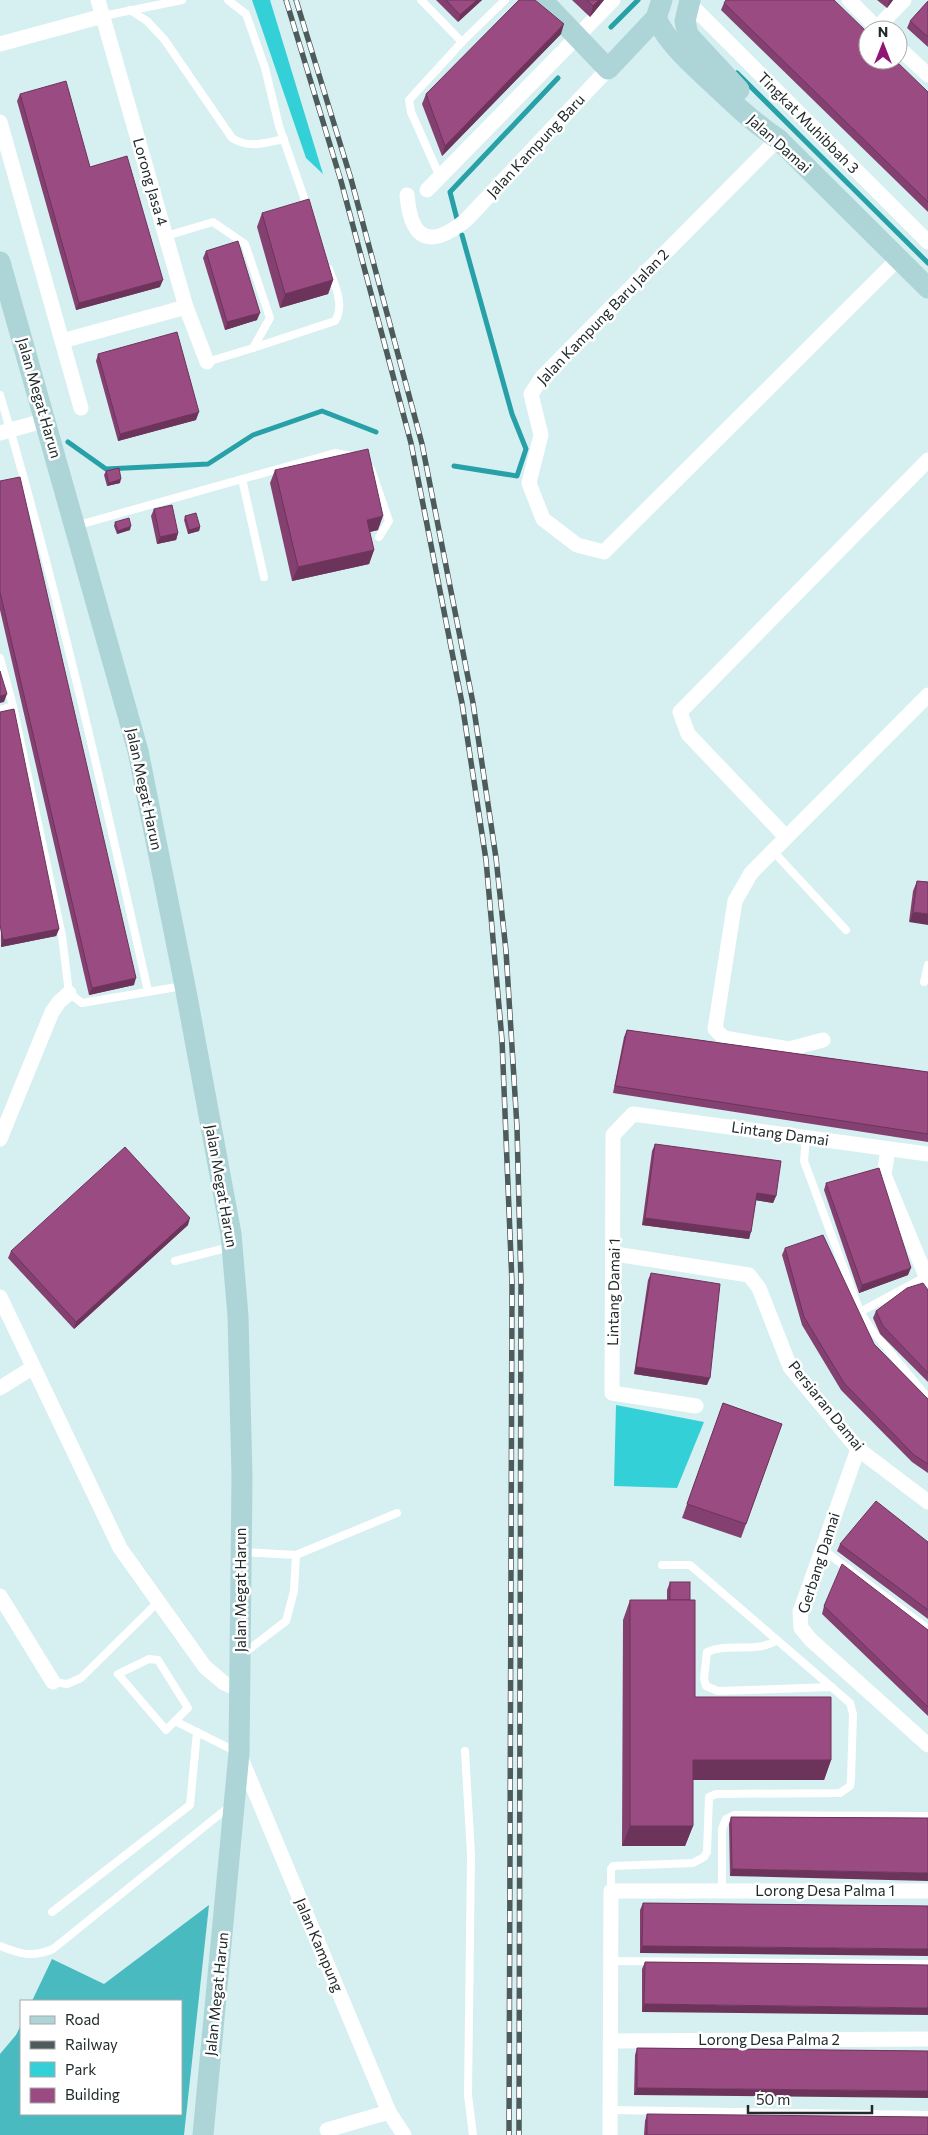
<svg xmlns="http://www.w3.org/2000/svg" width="928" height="2135" font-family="Commissioner,sans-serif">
<rect width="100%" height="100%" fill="#d6eff0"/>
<g fill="#34d0d8">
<polygon points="252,0 270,0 323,174 306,158"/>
<polygon points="616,1405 704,1422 677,1488 614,1486"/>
</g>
<polygon fill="#48bac0" points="209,1905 184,2135 0,2135 0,2054 16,2035 21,2025 21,2114 181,2114 181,2001 32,2001 52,1959 104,1984"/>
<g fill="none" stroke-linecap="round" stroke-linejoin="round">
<g stroke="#27a1a7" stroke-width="5">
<polyline points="611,27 638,0"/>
<polyline points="737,73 928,263"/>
<polyline points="457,219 450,192 558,78"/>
<polyline points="68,442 106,469 208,464 253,435 322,411 376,432"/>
<polyline points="454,466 517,476 526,449 512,414 462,235"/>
</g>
<g stroke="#fff" stroke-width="8">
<polyline points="228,0 246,14 265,68 279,126 308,209"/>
<polyline points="421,0 462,42"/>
<path d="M130,10l17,11 17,18 68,99c17,11 33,5 52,1"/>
<polyline points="103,16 182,0"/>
<polyline points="440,177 411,112 409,100 462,42 505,0"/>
<polyline points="166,236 213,222 245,244 270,318 253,348 207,362"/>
<path d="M253,348l82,-27c10,-16 0,-35 -6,-52"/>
<path d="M0,395c58,196 103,396 148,596"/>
<polyline points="371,469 389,521 379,537"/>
<polyline points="242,479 264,577"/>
<polyline points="75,526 335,453 353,456"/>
<polyline points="0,658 13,706 62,936 69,993 82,1003 183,986"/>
<polyline points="0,710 13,706"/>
<polyline points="773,851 846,930"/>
<polyline points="924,982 928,965"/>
<polyline points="806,1138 804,1161 860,1312 871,1329 928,1398"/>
<polyline points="175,1261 230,1247"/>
<polyline points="860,1312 925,1277"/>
<polyline points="822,1549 928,1629"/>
<polyline points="243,1552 296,1555"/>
<path d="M777,1640c-21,14 -47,2 -70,12l-3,27 2,7 12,5 114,-4"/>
<polyline points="243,1654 286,1621 294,1591 296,1555 397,1513"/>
<polygon points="149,1659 158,1660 188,1708 166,1730 118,1674"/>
<polyline points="53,1682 67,1684 81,1678 158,1602"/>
<polyline points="175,1721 237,1752"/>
<polyline points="465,1751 471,1855 468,2095 473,2135"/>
<polyline points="611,1891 611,1869 613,1866 693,1863 704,1857 707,1852 709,1797 716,1794 840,1793 850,1786 851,1779 853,1714 850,1703 690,1565 662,1565"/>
<polyline points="722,1891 722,1829 726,1819 734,1815 928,1816"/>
<polyline points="52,1912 190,1805 197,1732"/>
<path d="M0,1946c20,8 32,12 53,3l177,-143"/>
<polyline points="611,1961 928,1964"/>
<polyline points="610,2110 928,2115"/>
</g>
<g stroke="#fff" stroke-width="15">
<polyline points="98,0 186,307 207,362"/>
<polyline points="849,0 879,30"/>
<polyline points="689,3 928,242"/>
<polyline points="877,28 904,0"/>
<polyline points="0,44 103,16"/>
<polyline points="898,47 928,75"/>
<polyline points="0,122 81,408"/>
<polyline points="778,139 543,376 531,394 541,435 529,483 543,519 577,545 604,552 898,259"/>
<polyline points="427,190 613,0"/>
<path d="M407,195c4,46 23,54 59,25l142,-151"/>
<polyline points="62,341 186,307"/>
<polyline points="0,433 46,420"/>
<polyline points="786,837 688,734 680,712 928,460"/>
<polyline points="823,1040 789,1049 724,1038 715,1029 735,901 751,873 928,695"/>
<polyline points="0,1139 52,1012 59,1002 69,993"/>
<polyline points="888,1149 884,1175 928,1281"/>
<polyline points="615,1254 749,1275 759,1288 790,1367 858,1449 928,1502"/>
<polyline points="0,1297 120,1548 205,1667 224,1683 240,1690"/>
<polyline points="0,1388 32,1368"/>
<polyline points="696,1406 612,1393 613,1135 633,1114 928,1154"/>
<polyline points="858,1449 800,1612 801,1628 811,1640 928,1745"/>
<polyline points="0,1596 53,1682"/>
<polyline points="240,1756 389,2112 404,2135"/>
<polyline points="611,2041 928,2039"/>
<polyline points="327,2130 389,2112"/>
<polyline points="610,2135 611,1891 928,1891"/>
</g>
<g stroke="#add5d7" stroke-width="21">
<polyline points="542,0 608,69 656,18 662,0"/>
<polyline points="690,0 685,21 688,35 739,90"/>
<path d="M656,18c13,27 36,46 57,66 21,20 41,39 65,55l150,149"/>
<polyline points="0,262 138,751 185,986 231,1234 238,1316 242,1476 239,1753 203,2135"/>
</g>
<g stroke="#4e5b5c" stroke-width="5.5">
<g id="rail">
<polyline points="286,0 341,181 411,443 462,703 486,860 502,1040 512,1283 509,2135"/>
<polyline points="296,0 351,179 422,444 473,703 496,858 506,951 517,1127 521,1283 519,2135"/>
</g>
</g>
<use href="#rail" stroke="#fff" stroke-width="4" stroke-dasharray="11" stroke-linecap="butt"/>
</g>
<g fill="#844070">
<polygon points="436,0 482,0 458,22"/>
<polygon points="572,0 604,0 590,17"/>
<polygon points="877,0 893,0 887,8"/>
<polygon points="928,1 928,47 907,28 910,21"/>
<polygon points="724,3 928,92 928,212 721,10"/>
<polygon points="561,34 442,156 422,104 426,94"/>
<polygon points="20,94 90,167 160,287 76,310 17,101"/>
<polygon points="262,213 333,280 328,294 280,308 257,227"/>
<polygon points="206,251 257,320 225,330 203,258"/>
<polygon points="98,354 196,420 118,441 96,361"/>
<polygon points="275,470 378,530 369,532 374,550 369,564 292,581 270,483"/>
<polygon points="106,471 120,483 107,486 104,475"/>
<polygon points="0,481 134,985 89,995 0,610"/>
<polygon points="154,509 178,533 176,540 157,544 151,516"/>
<polygon points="185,516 200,527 199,531 188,534 184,520"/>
<polygon points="115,522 130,530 117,534 114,526"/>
<polygon points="0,712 59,929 56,936 1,947"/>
<polygon points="917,881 928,882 909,922 913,891"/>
<polygon points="627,1030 928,1072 928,1142 613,1093 624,1037"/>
<polygon points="655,1144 776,1196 773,1203 756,1200 749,1239 642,1225 652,1151"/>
<polygon points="826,1183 908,1275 859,1293 824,1190"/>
<polygon points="188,1225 74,1329 8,1258 11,1251"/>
<polygon points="785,1248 874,1344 928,1399 928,1473 912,1462 841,1390 802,1325 782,1255"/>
<polygon points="651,1273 707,1385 634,1374 648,1280"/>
<polygon points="928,1290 928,1382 880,1334 873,1318 876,1311"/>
<polygon points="723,1403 782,1424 741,1538 682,1518"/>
<polygon points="928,1542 928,1619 837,1551 840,1544"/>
<polygon points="670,1582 690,1600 695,1697 831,1760 824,1780 693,1780 693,1826 685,1846 622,1846 623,1620 630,1600 667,1600 667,1590"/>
<polygon points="824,1606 928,1630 928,1716 822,1614"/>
<polygon points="731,1817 928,1818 730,1876 729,1824"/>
<polygon points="643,1903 928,1906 640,1953 640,1910"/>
<polygon points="645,1962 928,1965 642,2012 642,1969"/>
<polygon points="637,2048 928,2051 634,2095 635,2055"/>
<polygon points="647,2114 928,2135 644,2135 645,2121"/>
</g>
<g fill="#6c345b">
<polygon points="477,0 482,0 458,22 460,15"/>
<polygon points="599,0 604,0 590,17 593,6"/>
<polygon points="890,0 893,0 887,8 889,1"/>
<polygon points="564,24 561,34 442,156 445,146"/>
<polygon points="163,280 160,287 76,310 79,303"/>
<polygon points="333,280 328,294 280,308 285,294"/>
<polygon points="260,313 257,320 225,330 227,322"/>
<polygon points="199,412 196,420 118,441 120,434"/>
<polygon points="121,479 120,483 107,486 109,483"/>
<polygon points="383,516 378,530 362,534 367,520"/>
<polygon points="131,526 130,530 117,534 118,531"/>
<polygon points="200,527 199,531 188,534 189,530"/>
<polygon points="178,533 176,540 157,544 160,537"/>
<polygon points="374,550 369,564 292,581 298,567"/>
<polygon points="7,694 4,702 0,703 0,696"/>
<polygon points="913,912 928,914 928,925 909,922"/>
<polygon points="59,929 56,936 1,947 3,940"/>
<polygon points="136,978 134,985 89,995 92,988"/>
<polygon points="757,1193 776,1196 773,1203 754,1200"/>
<polygon points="190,1218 188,1225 74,1329 76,1322"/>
<polygon points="645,1218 751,1232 749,1239 642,1225"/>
<polygon points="911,1268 908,1275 859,1293 862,1285"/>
<polygon points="636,1367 710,1378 707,1385 634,1374"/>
<polygon points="693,1760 831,1760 824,1780 685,1780"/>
<polygon points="630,1826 693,1826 685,1846 622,1846"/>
<polygon points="732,1869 928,1873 928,1881 730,1876"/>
<polygon points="642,1946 928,1949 928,1956 640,1953"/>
<polygon points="644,2004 928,2008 928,2015 642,2012"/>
<polygon points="637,2088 928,2091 928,2098 634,2095"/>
</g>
<g fill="#9a4b82" stroke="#6c345b">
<polygon points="446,0 477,0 460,15"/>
<polygon points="519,0 535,0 564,24 445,146 426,94"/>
<polygon points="587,0 599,0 593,6"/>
<polygon points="726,0 834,0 868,33 868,60 895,60 928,92 928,202 724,3"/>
<polygon points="928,1 928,37 910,21"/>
<polygon points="66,81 90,167 127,156 163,280 79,303 20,94"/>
<polygon points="309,199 333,280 285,294 262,213"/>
<polygon points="238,241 260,313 227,322 206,251"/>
<polygon points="177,332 199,412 120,434 98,354"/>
<polygon points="368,449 383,516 367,520 374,550 298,567 275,470"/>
<polygon points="119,468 121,479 109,483 106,471"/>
<polygon points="20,477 136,978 92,988 0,592 0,481"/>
<polygon points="172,505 178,533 160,537 154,509"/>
<polygon points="196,513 200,527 189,530 185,516"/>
<polygon points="129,518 131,526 118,531 115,522"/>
<polygon points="0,671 7,694 0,696"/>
<polygon points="14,709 59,929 3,940 0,925 0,712"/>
<polygon points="917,881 928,882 928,914 913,912"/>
<polygon points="627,1030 928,1072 928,1134 615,1086"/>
<polygon points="655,1144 781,1161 776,1196 757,1193 751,1232 645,1218"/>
<polygon points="125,1147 190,1218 76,1322 11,1251"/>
<polygon points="879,1168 911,1268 862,1285 826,1183"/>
<polygon points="823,1235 874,1344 928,1399 928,1464 914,1455 844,1383 804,1317 785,1248"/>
<polygon points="651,1273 720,1284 710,1378 636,1367"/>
<polygon points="923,1283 928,1290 928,1373 883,1326 876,1311 907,1288"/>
<polygon points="723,1403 782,1424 746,1524 687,1504"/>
<polygon points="876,1501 928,1542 928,1610 840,1544"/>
<polygon points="842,1564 928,1630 928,1707 824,1606"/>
<rect x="670" y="1582" width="20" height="18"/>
<polygon points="630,1600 695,1600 695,1697 831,1697 831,1760 693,1760 693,1826 630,1826"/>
<polygon points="731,1817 928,1818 928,1873 732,1869"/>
<polygon points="643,1903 928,1906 928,1949 642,1946"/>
<polygon points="645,1962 928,1965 928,2008 644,2004"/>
<polygon points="637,2048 928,2051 928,2091 637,2088"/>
<polygon points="647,2114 928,2117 928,2135 647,2135"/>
</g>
<g text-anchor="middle" stroke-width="5" stroke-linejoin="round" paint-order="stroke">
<g font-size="15" fill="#212a2b" stroke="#fff">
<text transform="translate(808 123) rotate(45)" y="5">Tingkat Muhibbah 3</text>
<text transform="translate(779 144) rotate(42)" y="5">Jalan Damai</text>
<text transform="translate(536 146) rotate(-47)" y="5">Jalan Kampung Baru</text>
<text transform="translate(150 182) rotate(74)" y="5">Lorong Jasa 4</text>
<text transform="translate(603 317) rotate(-46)" y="5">Jalan Kampung Baru Jalan 2</text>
<text transform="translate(39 398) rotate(74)" y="5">Jalan Megat Harun</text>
<text transform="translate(144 789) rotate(78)" y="5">Jalan Megat Harun</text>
<text transform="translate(780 1134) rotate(8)" y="5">Lintang Damai</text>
<text transform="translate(221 1186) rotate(80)" y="5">Jalan Megat Harun</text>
<text transform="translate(614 1292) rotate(-89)" y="5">Lintang Damai 1</text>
<text transform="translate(826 1406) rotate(51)" y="5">Persiaran Damai</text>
<text transform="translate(819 1563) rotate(-72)" y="5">Gerbang Damai</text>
<text transform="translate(241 1590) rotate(-90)" y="5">Jalan Megat Harun</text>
<text x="825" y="1896">Lorong Desa Palma 1</text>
<text transform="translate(319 1945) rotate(67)" y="5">Jalan Kampung</text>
<text transform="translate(217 1994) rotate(-84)" y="5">Jalan Megat Harun</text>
<text x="769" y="2045">Lorong Desa Palma 2</text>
</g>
</g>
<rect x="20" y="2000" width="162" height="115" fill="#ffffff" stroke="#a6aaaa"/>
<rect x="30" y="2016" width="25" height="8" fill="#add5d7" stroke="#a6aaaa"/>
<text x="65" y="2025" font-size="15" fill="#212a2b">Road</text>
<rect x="30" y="2041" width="25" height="8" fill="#4e5b5c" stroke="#a6aaaa"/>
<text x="65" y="2050" font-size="15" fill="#212a2b">Railway</text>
<rect x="30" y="2062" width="25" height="15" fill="#34d0d8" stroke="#a6aaaa"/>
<text x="65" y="2075" font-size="15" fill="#212a2b">Park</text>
<rect x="30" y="2088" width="25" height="15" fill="#9a4b82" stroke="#a6aaaa"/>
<text x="65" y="2100" font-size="15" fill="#212a2b">Building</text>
<g transform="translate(883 45)"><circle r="24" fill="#ffffff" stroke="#a6aaaa"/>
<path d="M0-4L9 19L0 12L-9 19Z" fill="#901674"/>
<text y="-8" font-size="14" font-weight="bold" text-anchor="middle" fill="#212a2b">N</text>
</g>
<path d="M748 2105v8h124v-8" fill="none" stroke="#212a2b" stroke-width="2.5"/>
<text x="756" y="2105" font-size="15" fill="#212a2b" stroke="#ffffff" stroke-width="4" paint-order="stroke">50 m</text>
</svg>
